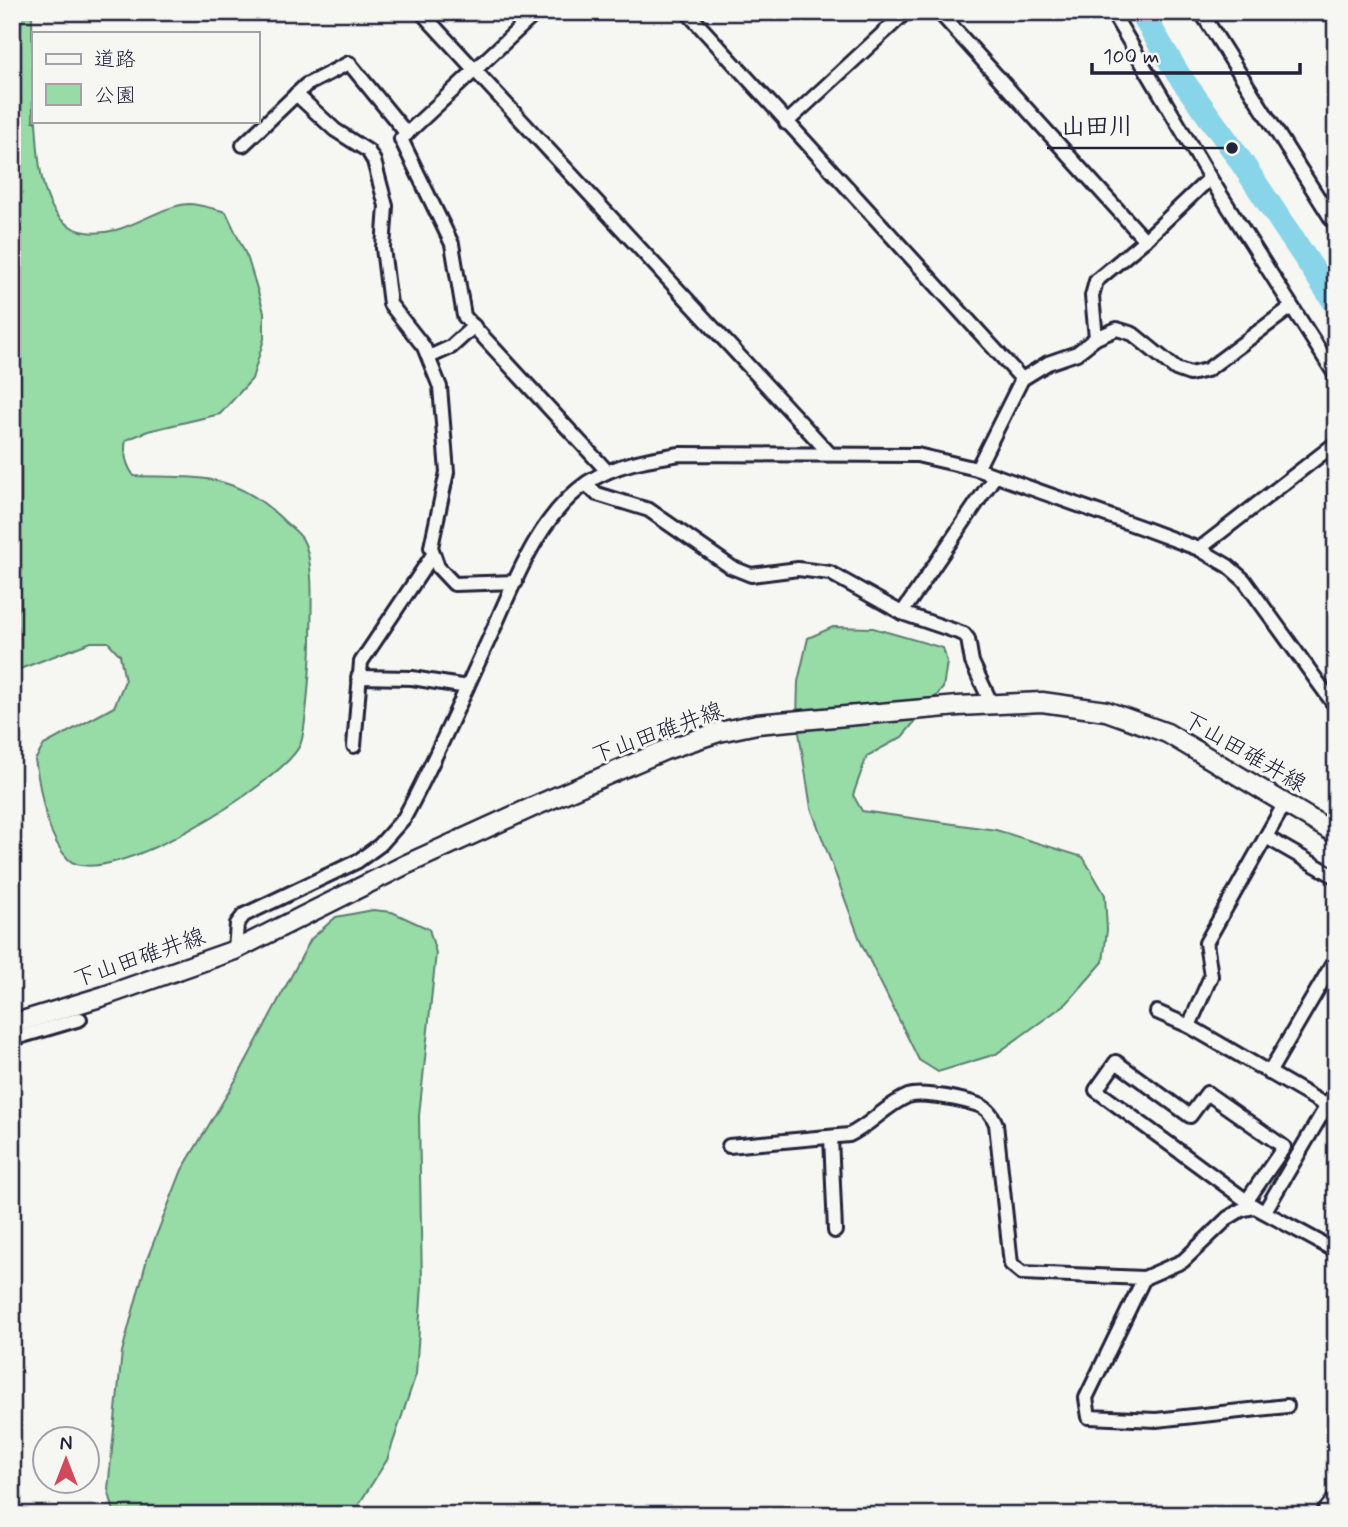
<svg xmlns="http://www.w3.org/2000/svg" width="1348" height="1527" font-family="Mynerve,'Klee One',sans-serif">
<rect width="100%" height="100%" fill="#f6f6f2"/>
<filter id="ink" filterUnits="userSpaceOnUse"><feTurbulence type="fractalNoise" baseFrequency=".0143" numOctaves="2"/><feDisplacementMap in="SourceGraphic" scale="14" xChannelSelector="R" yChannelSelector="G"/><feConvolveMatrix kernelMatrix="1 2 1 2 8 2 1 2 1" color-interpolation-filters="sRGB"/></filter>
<g filter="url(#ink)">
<g fill="#97dba7" stroke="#5c7e71" stroke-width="2">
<path d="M12,12h20l1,109h3c3,53 6,127 80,109 22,-6 51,-25 72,-26 12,0 26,5 38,8l22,47 16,53v27l-12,40 -32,35 -72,17 -22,9c-3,14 0,25 8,36 63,2 98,-5 147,42 6,7 18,14 22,22 12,22 8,75 8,100 0,17 -5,93 -11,105 -18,38 -197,149 -232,114 -23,-24 -27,-68 -33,-99l9,-15 70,-38 11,-26 -5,-26 -12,-13h-17l-79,30z"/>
<polygon points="833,627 873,628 943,648 947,662 943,688 902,737 867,756 853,795 862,811 996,830 1083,857 1105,895 1107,930 1103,962 1067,1003 996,1054 938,1072 919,1060 862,945 811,808 797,720 798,682 808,638"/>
<polygon points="373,910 392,912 429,929 436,953 419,1116 422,1284 416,1374 387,1460 352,1515 115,1515 108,1489 122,1352 147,1259 182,1170 237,1078 311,939 336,917"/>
</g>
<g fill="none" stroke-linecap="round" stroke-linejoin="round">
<polyline stroke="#88d4e8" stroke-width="24" points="1141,12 1178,74 1232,148 1336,304"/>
<g stroke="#22223b" stroke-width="18">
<g id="street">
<polyline points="421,12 829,453"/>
<polyline points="537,12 401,139 452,244 464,316 607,471"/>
<polyline points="687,12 1022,379"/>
<polyline points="939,12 1145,240"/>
<polyline points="1112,12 1210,178 1336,376"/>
<polyline points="1201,12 1336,226"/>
<polyline points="296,94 335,130 368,151 374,161 386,206 383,248 390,304 424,347 440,387 447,472 431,547 438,567 454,584 516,582"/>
<polyline points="786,123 906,12"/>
<polyline points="243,145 306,85 349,63 407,134"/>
<polyline points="1096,338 1092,296 1096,281 1145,240 1210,178"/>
<polyline points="429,357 451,347 474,326"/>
<polyline points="977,469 1022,379 1048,363 1077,353 1096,338 1117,329 1133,334 1176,369 1190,374 1207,370 1290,308"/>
<polyline points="586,484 597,494 649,510 731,567 751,575 798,569 830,573 902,613 964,634 968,639 972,662 992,705"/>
<polyline points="1199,549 1336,443"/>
<polyline points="902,613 995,476"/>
<polyline points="358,677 412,678 467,687"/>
<polyline points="354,746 361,662 432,556"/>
<polyline points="1266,837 1336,877"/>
<path d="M235,950l2,-26 7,-9 114,-54 22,-16 24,-27c32,-58 57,-119 85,-179 25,-55 48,-122 99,-157 28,-18 60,-23 92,-28l237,1 60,14 163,58 59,22 29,17 16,14 92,127"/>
<polyline points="1157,1012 1189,1026 1336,1111"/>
<polyline points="1189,1026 1211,976 1206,943 1285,803"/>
<polyline points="12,1039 80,1019"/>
<polyline points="1269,1073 1336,958"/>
<polyline points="831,1137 835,1231"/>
<path d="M729,1146l120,-11c22,-10 37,-30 59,-39 14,-5 61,4 75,11 7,4 10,10 13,17l15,140 11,9 122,5 39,-17 45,-43 13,-8 14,-3 81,44"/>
<polyline points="1248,1199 1284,1147 1207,1093 1190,1116 1116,1062 1096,1090 1255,1207"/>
<polyline points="1265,1211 1336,1090"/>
<polyline points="1144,1278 1086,1398 1089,1417 1156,1420 1287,1406"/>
</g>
</g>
<g stroke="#22223b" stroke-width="23">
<g id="secondary">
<polyline points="12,1024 104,996 235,950 405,865 535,806 665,750 719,732 757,724 958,706 1042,702 1106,711 1167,733 1336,834"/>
<polyline points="1325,1515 1336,1501"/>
</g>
</g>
<use href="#street" stroke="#f6f6f2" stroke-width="12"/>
<use href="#secondary" stroke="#f6f6f2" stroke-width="18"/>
</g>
</g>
<g text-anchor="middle" stroke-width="6" stroke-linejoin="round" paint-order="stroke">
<g font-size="23" fill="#22223b" stroke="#f6f6f2">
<text transform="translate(657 732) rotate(-20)" y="8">下山田碓井線</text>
<text transform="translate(1245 751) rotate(30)" y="8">下山田碓井線</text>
<text transform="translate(139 957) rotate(-19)" y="8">下山田碓井線</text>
</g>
</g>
<path fill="none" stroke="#22223b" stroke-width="2.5" d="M1232 148L1147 148H1047"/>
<circle fill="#22223b" stroke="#f6f6f2" stroke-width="2.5" cx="1232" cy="148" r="7"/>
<g font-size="24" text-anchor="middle" font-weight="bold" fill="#22223b" stroke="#f6f6f2" stroke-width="6" stroke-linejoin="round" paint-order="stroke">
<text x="1097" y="134">山田川</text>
</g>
<rect width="1348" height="1527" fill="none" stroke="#f6f6f2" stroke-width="42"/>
<rect x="21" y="21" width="1306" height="1485" fill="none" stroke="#22223b" stroke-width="2.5" filter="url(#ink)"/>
<rect x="32" y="32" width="228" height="91" fill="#f6f6f2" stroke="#a1a1a9" stroke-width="2"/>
<rect x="46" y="54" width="35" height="10" fill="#f6f6f2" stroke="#a1a1a9" stroke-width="2"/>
<text x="94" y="66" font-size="21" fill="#22223b">道路</text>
<rect x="46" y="84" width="35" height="21" fill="#97dba7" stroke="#a1a1a9" stroke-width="2"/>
<text x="94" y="102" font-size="21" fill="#22223b">公園</text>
<g transform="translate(66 1460)"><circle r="33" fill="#f6f6f2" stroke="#a1a1a9" stroke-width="2"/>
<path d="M0-5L12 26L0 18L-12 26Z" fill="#d1495b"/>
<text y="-10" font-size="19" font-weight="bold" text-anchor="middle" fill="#22223b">N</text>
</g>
<path d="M1092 63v10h208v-10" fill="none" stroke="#22223b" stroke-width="3.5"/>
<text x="1103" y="63" font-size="21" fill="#22223b" stroke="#f6f6f2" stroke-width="5" paint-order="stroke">100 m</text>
</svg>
